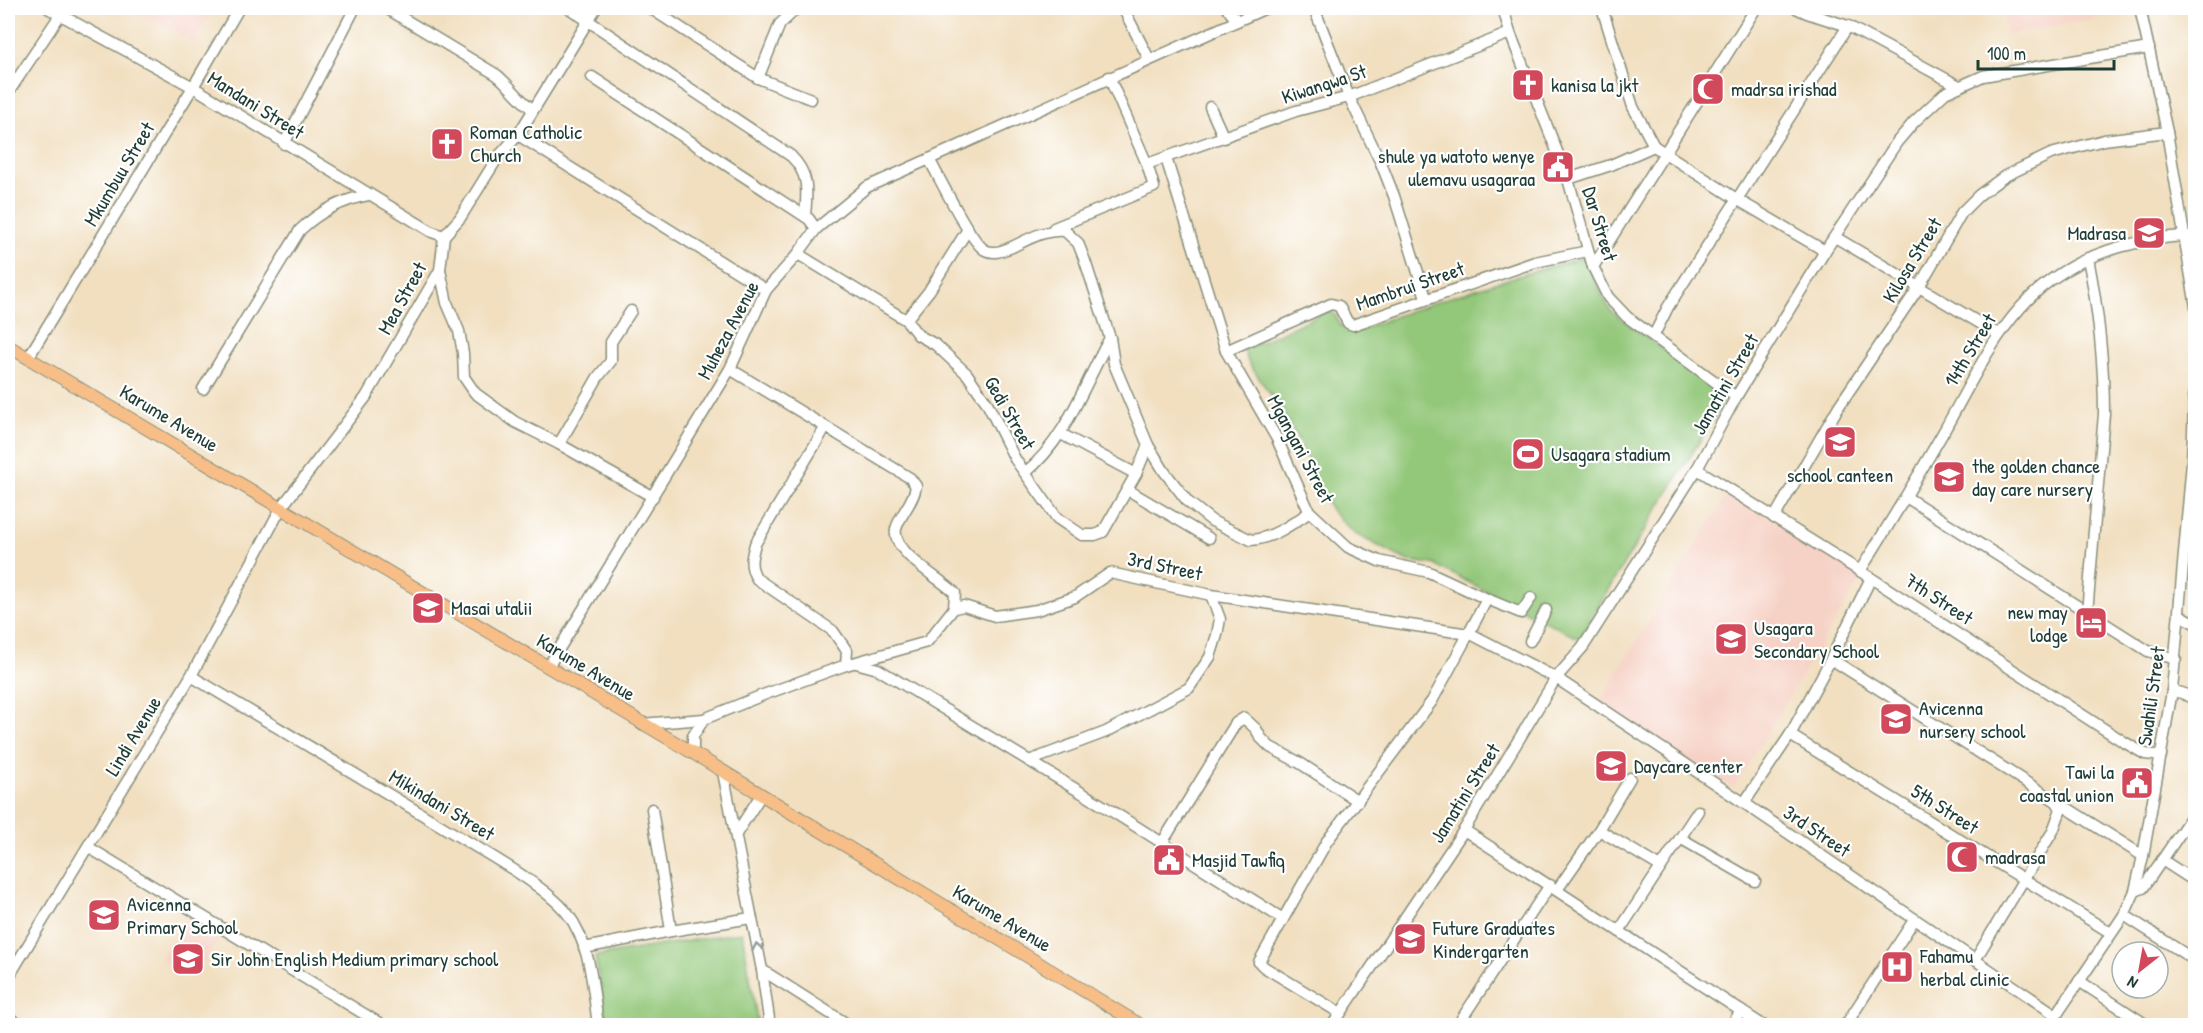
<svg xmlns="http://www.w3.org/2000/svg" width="2203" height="1033" font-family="'Patrick Hand',sans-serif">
<rect width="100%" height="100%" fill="#fff"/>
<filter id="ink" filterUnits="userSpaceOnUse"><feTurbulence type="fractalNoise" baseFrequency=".0167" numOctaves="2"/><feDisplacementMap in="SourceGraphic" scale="12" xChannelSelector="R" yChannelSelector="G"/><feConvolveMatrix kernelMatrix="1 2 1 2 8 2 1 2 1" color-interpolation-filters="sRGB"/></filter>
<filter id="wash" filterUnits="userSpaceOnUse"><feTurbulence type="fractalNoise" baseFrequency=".008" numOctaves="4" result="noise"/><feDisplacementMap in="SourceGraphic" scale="24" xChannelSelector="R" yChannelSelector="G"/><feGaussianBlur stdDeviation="1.35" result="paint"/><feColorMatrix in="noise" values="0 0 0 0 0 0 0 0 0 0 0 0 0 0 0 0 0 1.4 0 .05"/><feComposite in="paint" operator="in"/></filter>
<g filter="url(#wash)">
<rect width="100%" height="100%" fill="#f1dfc0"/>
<g fill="#f6d1c5">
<polygon points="143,8 213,8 194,43 140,14"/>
<polygon points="2002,8 2115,8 2117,15 2006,35"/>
<polygon points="1728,493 1863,575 1733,789 1599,702"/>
<polygon points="186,918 219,938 193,979 161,959"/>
</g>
<g fill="#93c779" stroke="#598256" stroke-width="1.5">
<path d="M1583,258l28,53 116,86 -126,204 -21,38 -147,-75 -25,-3 -53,-27 -23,-23 -16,-29 -17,-41 -20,-34 -31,-45 -4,-12 85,-40 6,5 6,11 13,6c74,-29 151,-54 229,-74z"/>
<polygon points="742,932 758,1025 607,1025 595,956"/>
</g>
</g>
<g filter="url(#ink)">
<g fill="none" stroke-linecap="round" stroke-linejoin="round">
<g stroke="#888e7a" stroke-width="13">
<g id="minor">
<polyline points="48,8 193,87 432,232 444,236"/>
<path d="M386,8l111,67c13,11 22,24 35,34"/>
<path d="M569,8l222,148c19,19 16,35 14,60"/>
<polyline points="650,8 758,78 811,99"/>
<polyline points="1123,8 1149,59"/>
<polyline points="1227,8 1237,21"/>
<polyline points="1314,8 1349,97 1381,163 1394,196 1426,298"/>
<polyline points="1503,8 1510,33 1568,179 1593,267 1608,297 1627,317 1736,397"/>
<polyline points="1602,8 1633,107 1654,146 1738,200 1825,251"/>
<polyline points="1796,8 1807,13 1848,26 1959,86"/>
<polyline points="2140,8 2167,132 2196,307"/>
<polyline points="592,77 809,219 816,229"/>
<polyline points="758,78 780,24 797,8"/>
<polyline points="8,93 60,15"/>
<polyline points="1210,107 1224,138"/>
<polyline points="518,135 766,290"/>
<polyline points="284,144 355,8"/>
<polyline points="1166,158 1226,351 1277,439 1309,511 1348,547 1379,561 1429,572 1487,599 1469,633 1556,678 1744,803 2056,1015"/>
<path d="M929,159c10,18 42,84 56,91 9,5 19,0 27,-3 17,-8 33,-18 53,-16l13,12 7,18 25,77 4,26 34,81 16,26 24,31 24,19 39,19c20,-1 43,-17 59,-28"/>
<polyline points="1147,164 1296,111 1349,97 1510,33"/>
<polyline points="1568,179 1611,165 1654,146"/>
<polyline points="1054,228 1154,187 1147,164 1109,77"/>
<polyline points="1835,237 1998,334"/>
<polyline points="798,254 906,320 918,335 936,345 967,374 987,403 1015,459 1057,518 1082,535 1095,535 1103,532 1136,474 1148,445"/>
<polyline points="1593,267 1756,8"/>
<polyline points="440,270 447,303 459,331 463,353 464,377 475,393 515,422 559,444 653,497"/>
<polyline points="906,320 929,291 968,229"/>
<polyline points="1654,335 1668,307 1848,26"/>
<polyline points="1226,351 1331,304 1339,306 1348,323 1353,325 1535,262 1588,251"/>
<polyline points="28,358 193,87 239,8"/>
<path d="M730,369l180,109 6,8c-2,16 -16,28 -20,43 -5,23 44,49 59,64l-1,15"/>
<path d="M203,389l97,-159c19,-18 42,-30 68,-35"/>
<path d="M825,428l-70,116c-4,14 -6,23 2,35l76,52 14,20 -1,14"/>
<polyline points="1061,434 1136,474"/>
<polyline points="559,444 598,377 611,361 611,342 631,311"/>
<polyline points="1697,469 1871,578 2124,742 2145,754 2161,756"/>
<path d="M1025,473c42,-34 59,-89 85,-135"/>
<polyline points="1128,490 1209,538"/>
<polyline points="1906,497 2148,651 2176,659"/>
<polyline points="1774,518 1839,406 1919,287 1962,212 1979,195 2005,176 2051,154 2104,140 2167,132"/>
<path d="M1860,571c29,-46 57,-93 84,-140 47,-84 75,-156 176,-184 25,-7 49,-12 76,-11"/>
<polyline points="1487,599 1521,613 1531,598"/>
<path d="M2087,613l17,-199c0,-52 -6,-105 -16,-156"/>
<polyline points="2180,615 2196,624"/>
<polyline points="1530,641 1546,610"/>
<polyline points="1831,659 2143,856"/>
<polyline points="856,663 878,669 1110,810 1283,919"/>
<polyline points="548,667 730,369 766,290 798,254 816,229 867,187 1266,8"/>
<path d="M191,676c86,51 171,102 257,154 34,21 94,53 119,83 24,31 26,75 31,113"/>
<polyline points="2172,691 2182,693 2196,700"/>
<polyline points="641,724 704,719 763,695 846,665 927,642 954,608 964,606 995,616 1037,610 1075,597 1110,573 1211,595 1469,634"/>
<polyline points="1790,735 2111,933"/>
<polyline points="693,753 693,736 704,719"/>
<polyline points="1029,761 1106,732 1189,688 1210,657 1217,635 1220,619 1211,595"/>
<polyline points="723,772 762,970 770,1026"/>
<polyline points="1744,803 1790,735 1831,659 1871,578"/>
<polyline points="652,809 671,931"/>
<polyline points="1464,830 1764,1026"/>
<polyline points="1599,830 1661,867"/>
<polyline points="736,834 761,795"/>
<polyline points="1680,838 1755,881"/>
<polyline points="1162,843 1236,723 1244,718 1256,729 1261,738 1270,747 1300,763 1358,801"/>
<polyline points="88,847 384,1026"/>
<polyline points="2162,860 2196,882"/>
<polyline points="1557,890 1599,830 1630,778"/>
<polyline points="2135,891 2143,888 2196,810"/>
<polyline points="2124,915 2196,961"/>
<polyline points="1619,931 1698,811"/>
<polyline points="584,948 671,931 751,918"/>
<polyline points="1975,960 2053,831 2061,809 2057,802"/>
<polyline points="762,970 850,1026"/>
<polyline points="8,978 191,676 281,508 366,397 440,270 444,236 460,218 498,157 518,135 596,8"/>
<polyline points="2079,981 2148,1026"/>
<polyline points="1340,1013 1264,967 1259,962 1327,841 1432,701 1469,633"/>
<polyline points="8,1017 21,1026"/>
<polyline points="1332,1026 1464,830 1556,678 1583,647 1697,469 1736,397 1825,251 1897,142 1914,122 1945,93 1983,76 2149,48"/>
<polyline points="1457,1026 1550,885"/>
<polyline points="1731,1026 1741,1011"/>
<polyline points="1845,1026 1914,920"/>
<polyline points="2049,1026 2124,915 2135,891 2143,856 2172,691 2192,462 2196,345"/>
</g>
</g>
<g stroke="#888e7a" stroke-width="14">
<polyline id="major" points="8,346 693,753 1142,1026"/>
</g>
<use href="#minor" stroke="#fff" stroke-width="10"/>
<use href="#major" stroke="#f7be88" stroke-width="12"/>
</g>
<defs><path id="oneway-chevron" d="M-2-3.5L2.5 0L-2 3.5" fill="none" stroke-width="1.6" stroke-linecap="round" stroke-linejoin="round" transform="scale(1.5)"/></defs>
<use stroke="#8f9e9a" href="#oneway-chevron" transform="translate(757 947) rotate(-101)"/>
</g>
<defs>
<g id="church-square" transform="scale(1.725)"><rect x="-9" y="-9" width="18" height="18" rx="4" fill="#d1495b" stroke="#fff"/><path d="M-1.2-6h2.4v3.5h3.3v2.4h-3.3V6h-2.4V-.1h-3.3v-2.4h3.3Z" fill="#fff"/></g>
<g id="mosque-square" transform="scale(1.725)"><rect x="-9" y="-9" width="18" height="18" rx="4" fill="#d1495b" stroke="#fff"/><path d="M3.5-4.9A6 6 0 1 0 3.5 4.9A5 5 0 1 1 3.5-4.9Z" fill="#fff"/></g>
<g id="civic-square" transform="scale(1.725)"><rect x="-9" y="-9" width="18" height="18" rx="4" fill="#d1495b" stroke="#fff"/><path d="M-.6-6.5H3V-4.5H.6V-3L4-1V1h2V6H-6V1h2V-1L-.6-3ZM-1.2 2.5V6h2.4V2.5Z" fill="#fff"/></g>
<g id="school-square" transform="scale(1.725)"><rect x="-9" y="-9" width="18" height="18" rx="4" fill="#d1495b" stroke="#fff"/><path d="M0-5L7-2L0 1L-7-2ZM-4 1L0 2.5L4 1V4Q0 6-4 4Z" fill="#fff"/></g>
<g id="stadium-square" transform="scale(1.725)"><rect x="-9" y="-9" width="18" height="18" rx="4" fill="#d1495b" stroke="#fff"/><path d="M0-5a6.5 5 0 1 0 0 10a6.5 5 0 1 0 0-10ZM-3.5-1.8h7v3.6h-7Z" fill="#fff"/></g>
<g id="university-square" transform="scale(1.725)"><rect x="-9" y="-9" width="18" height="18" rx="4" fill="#d1495b" stroke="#fff"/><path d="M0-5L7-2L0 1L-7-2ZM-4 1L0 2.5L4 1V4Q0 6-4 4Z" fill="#fff"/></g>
<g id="hotel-square" transform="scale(1.725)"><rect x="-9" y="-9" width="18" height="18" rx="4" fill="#d1495b" stroke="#fff"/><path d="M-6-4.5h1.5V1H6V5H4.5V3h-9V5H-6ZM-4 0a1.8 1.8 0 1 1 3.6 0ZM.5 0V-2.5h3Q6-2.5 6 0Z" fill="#fff"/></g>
<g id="hospital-square" transform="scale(1.725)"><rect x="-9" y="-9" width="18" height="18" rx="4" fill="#d1495b" stroke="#fff"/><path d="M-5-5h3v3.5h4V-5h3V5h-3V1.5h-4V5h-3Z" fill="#fff"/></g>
</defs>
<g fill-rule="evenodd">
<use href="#church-square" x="1528" y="85"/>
<use href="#mosque-square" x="1708" y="89"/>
<use href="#church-square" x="447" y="144"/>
<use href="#civic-square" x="1558" y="167"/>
<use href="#school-square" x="2149" y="233"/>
<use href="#school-square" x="1840" y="442"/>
<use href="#stadium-square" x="1528" y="454"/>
<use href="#school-square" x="1949" y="477"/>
<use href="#university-square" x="428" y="608"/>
<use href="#hotel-square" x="2091" y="623"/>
<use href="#school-square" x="1731" y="639"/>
<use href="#school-square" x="1896" y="719"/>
<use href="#school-square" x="1611" y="766"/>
<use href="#civic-square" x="2137" y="783"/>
<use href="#mosque-square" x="1962" y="857"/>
<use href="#civic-square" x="1169" y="860"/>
<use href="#school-square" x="104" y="915"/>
<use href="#school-square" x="1410" y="939"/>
<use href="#school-square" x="188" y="959"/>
<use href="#hospital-square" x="1897" y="967"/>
</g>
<g text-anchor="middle" stroke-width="4.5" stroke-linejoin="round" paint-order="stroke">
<g font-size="20" fill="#1f3d34" stroke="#fff">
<text transform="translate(1324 84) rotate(-18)" y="7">Kiwangwa St</text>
<text transform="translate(256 105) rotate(32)" y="7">Mandani Street</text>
<text transform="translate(119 174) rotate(-59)" y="7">Mkumbuu Street</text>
<text transform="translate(1600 224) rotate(73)" y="7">Dar Street</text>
<text transform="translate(1912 260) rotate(-59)" y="7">Kilosa Street</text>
<text transform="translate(1410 286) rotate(-19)" y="7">Mambrui Street</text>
<text transform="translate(402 298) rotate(-61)" y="7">Mea Street</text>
<text transform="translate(728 330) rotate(-62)" y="7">Muheza Avenue</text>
<text transform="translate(1970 350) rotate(-59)" y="7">14th Street</text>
<text transform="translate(1725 384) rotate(-60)" y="7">Jamatini Street</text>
<text transform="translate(1010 413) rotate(60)" y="7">Gedi Street</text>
<text transform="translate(169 418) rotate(31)" y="7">Karume Avenue</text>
<text transform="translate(1301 449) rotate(62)" y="7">Mgangani Street</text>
<text transform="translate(1165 566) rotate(12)" y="7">3rd Street</text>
<text transform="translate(1939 599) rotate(33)" y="7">7th Street</text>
<text transform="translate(586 667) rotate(31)" y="7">Karume Avenue</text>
<text transform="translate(2151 696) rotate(-82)" y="7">Swahili Street</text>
<text transform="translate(133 736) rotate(-59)" y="7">Lindi Avenue</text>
<text transform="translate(1465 793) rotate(-58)" y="7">Jamatini Street</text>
<text transform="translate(442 805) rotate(31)" y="7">Mikindani Street</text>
<text transform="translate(1945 809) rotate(32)" y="7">5th Street</text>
<text transform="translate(1817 831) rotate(34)" y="7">3rd Street</text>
<text transform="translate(1002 918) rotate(31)" y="7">Karume Avenue</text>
</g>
<g font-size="20" fill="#1f3d34" stroke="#fff" text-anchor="start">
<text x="1551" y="92">kanisa la jkt</text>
<text x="1731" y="96">madrsa irishad</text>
<text x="470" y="139">Roman Catholic<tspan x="470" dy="23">Church</tspan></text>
<text x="1535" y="163" text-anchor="end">shule ya watoto wenye<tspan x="1535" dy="23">ulemavu usagaraa</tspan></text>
<text x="2126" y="240" text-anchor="end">Madrasa</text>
<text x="1551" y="461">Usagara stadium</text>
<text x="1972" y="473">the golden chance<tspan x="1972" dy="23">day care nursery</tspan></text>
<text x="1840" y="482" text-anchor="middle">school canteen</text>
<text x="451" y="615">Masai utalii</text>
<text x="2068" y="619" text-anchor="end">new may<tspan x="2068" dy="23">lodge</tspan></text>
<text x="1754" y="635">Usagara<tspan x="1754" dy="23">Secondary School</tspan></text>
<text x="1919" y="715">Avicenna<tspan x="1919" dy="23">nursery school</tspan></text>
<text x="1634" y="773">Daycare center</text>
<text x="2114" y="779" text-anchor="end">Tawi la<tspan x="2114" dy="23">coastal union</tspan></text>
<text x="1985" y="864">madrasa</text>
<text x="1192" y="867">Masjid Tawfiq</text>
<text x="127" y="911">Avicenna<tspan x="127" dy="23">Primary School</tspan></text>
<text x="1433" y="935">Future Graduates<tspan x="1433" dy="23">Kindergarten</tspan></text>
<text x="1920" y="963">Fahamu<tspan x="1920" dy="23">herbal clinic</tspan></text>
<text x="211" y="966">Sir John English Medium primary school</text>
</g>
</g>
<rect width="2203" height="1033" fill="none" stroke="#fff" stroke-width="30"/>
<g transform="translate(2140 970) rotate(211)"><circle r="28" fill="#ffffff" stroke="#a5b1ae" stroke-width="1.5"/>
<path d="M0-4.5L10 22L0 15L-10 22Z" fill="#d1495b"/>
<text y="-9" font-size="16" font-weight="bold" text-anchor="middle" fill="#1f3d34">N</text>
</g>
<path d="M1978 60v9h136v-9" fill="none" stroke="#1f3d34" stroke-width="3"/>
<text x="1987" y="60" font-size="18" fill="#1f3d34" stroke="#ffffff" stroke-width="4.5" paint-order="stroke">100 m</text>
</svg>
